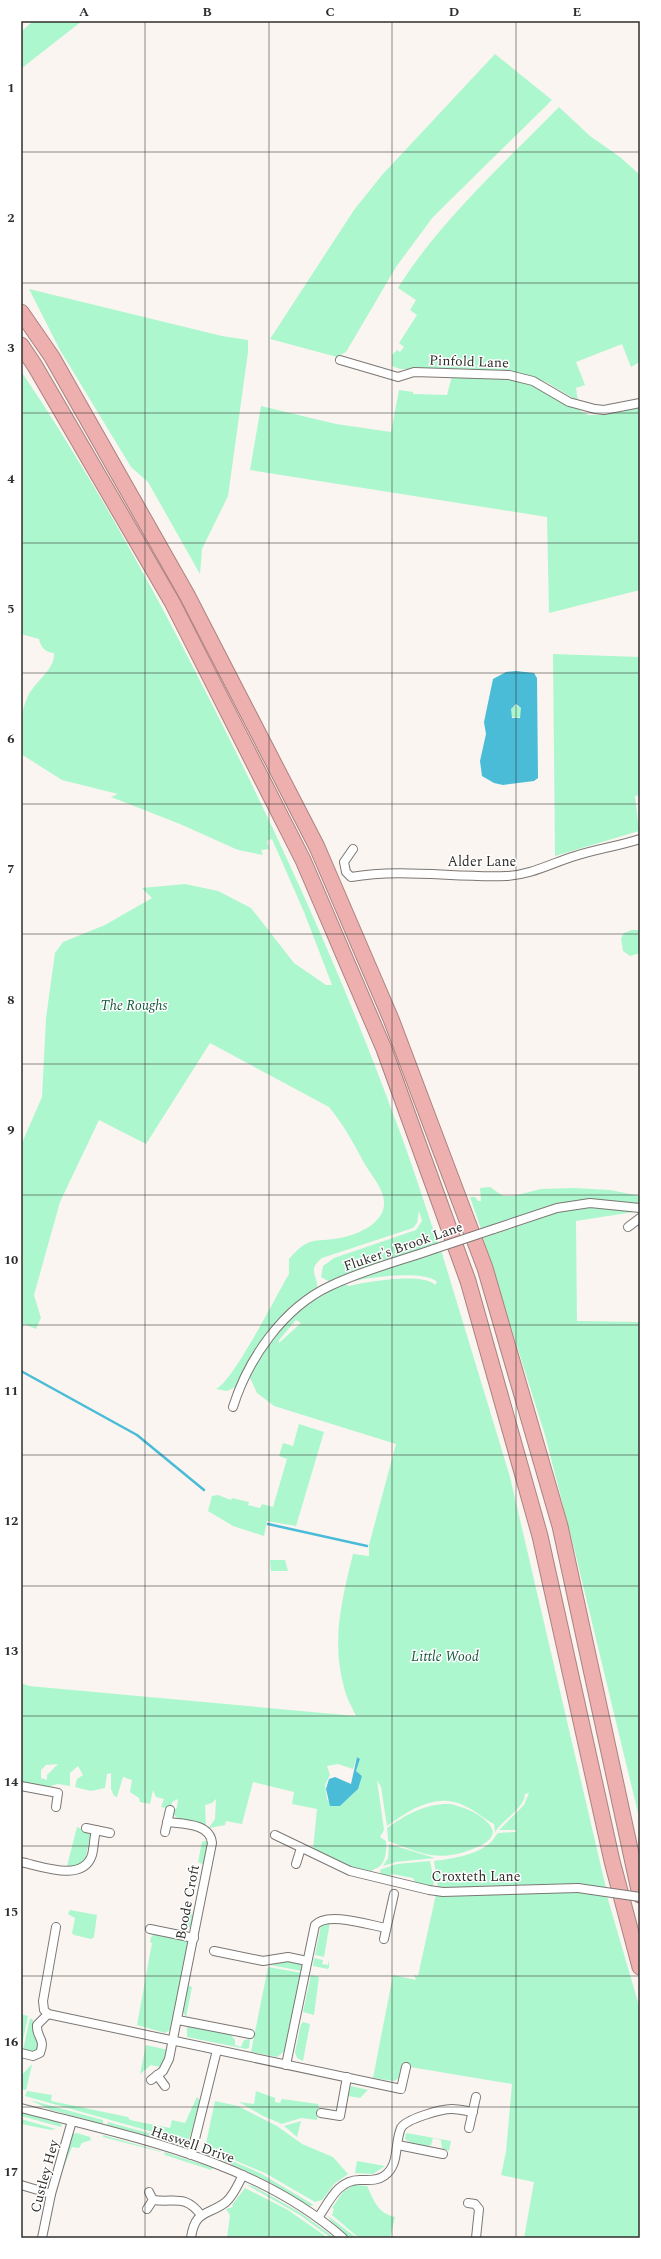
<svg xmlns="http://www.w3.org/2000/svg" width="661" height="2259" font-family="Spectral,serif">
<rect width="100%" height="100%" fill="#faf5f0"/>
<g fill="#adf7cf" fill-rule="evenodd">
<polygon points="33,21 82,21 22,68 21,32"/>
<polygon points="495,54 552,100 433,217 396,267 346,352 337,357 270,339 354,210 382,175"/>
<path d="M559,107l31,29 30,21 20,18v187l-9,5 -9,-23 -46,18 9,23 -9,3 2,13 -32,-19 -34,-11 -112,-2 -8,-3v-11l5,-5 3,2 4,-5 -5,-4 18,-28 -7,-5 6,-10 -18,-12c40,-65 107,-126 161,-181z"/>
<polygon points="29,289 222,336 248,340 248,352 228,496 202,549 200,574 148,482 131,467 60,350"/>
<path d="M21,371c58,86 110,177 158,269 81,155 156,315 216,479 16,41 29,83 43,125l-108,38 -9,-5 2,-11 11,-8 82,-28 6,-9 -3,-10 -2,12 -4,5 -91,30c-16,13 -3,18 -5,31l-51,47 -12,16 -17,34 -10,5 -11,-2c17,-7 61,-95 73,-115v-15c21,-24 24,-16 51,-21 20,-4 50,-17 43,-42 -3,-12 -14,-24 -20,-35 -10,-19 -20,-37 -34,-54l-119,-64 -64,101 -47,-24 -39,82 -26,93 7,23 -5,11 -12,-5 -3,8v-187l21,-48 4,-79 9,-65 8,-11 42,-17 47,-27 -10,-10 43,-4 33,7 33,17 43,55 32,22h6l-28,-73 -32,-73 -5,2 2,8 -8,1 2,5 -25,-5 -58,-26 -69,-27 7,-3 -56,-14 -41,-26c0,-20 -2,-40 7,-58 7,-15 27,-26 26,-43 -9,-1 -13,-5 -15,-14l-18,-5z"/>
<polygon points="452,376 513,378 537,386 588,415 604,415 640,407 640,590 549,613 547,517 250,470 261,406 336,424 391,432 399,390 413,392 413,394 447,395"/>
<polygon points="553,654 640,657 640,795 635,796 639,831 555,856"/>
<circle cx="516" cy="712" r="6"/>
<polygon points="632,930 640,930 640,953 630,956 623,951 621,938 624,933"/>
<polygon points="490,1187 503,1196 513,1196 541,1189 574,1188 610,1190 640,1196 640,1205 557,1205 481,1229 470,1197 475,1197 478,1201 481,1201 480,1188"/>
<polygon points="596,1206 640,1211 576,1221 577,1321 640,1322 640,1821 575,1552 545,1435 483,1238 559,1212"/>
<path d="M441,1250l69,227 96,411 -33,-4 -135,4 -4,-27c15,-2 41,-5 56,-18 3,-2 5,-7 8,-10l18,-1v-2h-17l25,-25 5,-12 -4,1c-1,15 -22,25 -30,38l-1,-8c-10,-5 -18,-13 -29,-18 -28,-14 -54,3 -78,20l-6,-39 -4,-7 7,50 -4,7 6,4c1,8 0,23 -9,27 -4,2 -5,1 -7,6l-16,-5 -41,-20 4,-40 -25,-5 2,-12 -41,-10 -11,42 -16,-3 -1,4 -16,3 6,-9 1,-20 -4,4 -7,2 1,21c-10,-6 -29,-1 -33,-14l4,-5 1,-8 -6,3 -1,7 -10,-2 3,-8 -8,-2 -3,-7 -3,14 -10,-2 -1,-4 -9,-6 2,-12 -9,-3 -6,20 -3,-1 -3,-7v-16l-4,1 -2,14 -14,3 -16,-4 2,-8 6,-4 -5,-9 -8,7v13l-12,-2 -11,3 -26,-5v-99l8,3 327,30c-4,-9 -10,-19 -12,-29 -13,-46 -2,-88 9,-133l16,2v-11l27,-101 -122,-38 -17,-13 -8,-17c15,-32 38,-57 66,-78l2,1 26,-16 6,3c17,-4 74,-14 86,-1l2,-3c-12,-12 -65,-5 -82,-1l-5,-1zM296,1320l5,3 -22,20v-3zM357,1757l3,2 -4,12 6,5 -7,16 -15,14 -13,-6 -2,-15 5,-10 -3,-9 11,-2 15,5zM58,1764l-11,11v5l-6,-2v-8l5,-5z"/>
<polygon points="299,1424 324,1432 296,1526 267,1521 264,1536 233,1526 208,1511 212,1496 218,1495 231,1500 232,1498 249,1502 248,1505 260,1508 262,1504 273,1507 287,1459 279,1456 283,1443 293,1446"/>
<polygon points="270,1560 285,1560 288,1571 271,1571"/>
<path d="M451,1804c13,3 39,13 42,28 -2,9 -10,13 -18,16 -36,15 -52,6 -87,-7l-1,-13c20,-14 39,-25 64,-24z"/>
<polygon points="77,1827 91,1833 85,1860 75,1867 69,1867 67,1866"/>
<polygon points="204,1841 208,1841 208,1843 204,1865 198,1862 202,1842"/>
<polygon points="389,1844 435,1858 396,1862 383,1866 388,1858"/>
<polygon points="430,1861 434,1880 433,1888 417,1885 413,1878 392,1874 388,1878 381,1876 380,1870 382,1869 397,1864"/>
<polygon points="577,1892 607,1896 640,2009 640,2238 524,2238 534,2182 501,2175 506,2152 512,2084 404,2066 401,2077 394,2081 373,2078 393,1975 416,1980 414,1975 418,1976 436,1894"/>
<polygon points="189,1909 192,1910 193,1917 192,1926 185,1931"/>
<polygon points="70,1910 97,1915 94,1937 91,1939 74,1935 72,1933 75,1918 68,1914"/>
<polygon points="330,1922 324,1957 315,1955 321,1926"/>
<polygon points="155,1933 186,1939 188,1945 172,2029 165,2033 137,2025 152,1943 150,1942 151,1937"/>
<polygon points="314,1958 323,1960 322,1964 328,1965 329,1960 329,1967 328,1969 313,1966"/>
<polygon points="277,1960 299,1961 302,1964 302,1971 270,1965 269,1963"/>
<polygon points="268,1967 302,1973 285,2051 277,2057 251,2052"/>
<polygon points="311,1975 319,1977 314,2015 303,2012"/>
<polygon points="187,1985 192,1987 186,2017 183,2012"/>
<polygon points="21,2014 28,2016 21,2049"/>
<polygon points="30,2018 33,2020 33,2029 39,2043 37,2049 32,2052 23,2050"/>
<polygon points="303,2022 310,2024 303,2061 297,2058 295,2052 301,2024"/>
<polygon points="189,2026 231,2035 235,2040 235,2045 241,2047 244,2040 250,2039 249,2048 246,2049 187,2037 187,2028"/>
<polygon points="146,2045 168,2050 165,2064 160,2067 151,2065 140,2074"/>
<polygon points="31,2065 32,2065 26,2090 21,2089 21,2076"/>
<polygon points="351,2086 368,2090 360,2098 348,2096"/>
<polygon points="27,2091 52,2095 51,2101 128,2117 130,2120 170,2128 172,2120 185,2123 197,2097 200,2100 191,2133 189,2139 185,2141 25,2096"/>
<polygon points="256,2091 275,2098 275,2102 280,2103 282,2099 318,2104 319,2107 317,2120 301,2118 282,2124 263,2116 239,2102 254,2104"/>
<polygon points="30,2100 103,2120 103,2124 51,2110"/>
<polygon points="215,2101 238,2106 277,2126 302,2144 333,2157 348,2174 334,2184 322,2200 315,2202 265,2173 205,2148"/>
<polygon points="21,2112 58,2122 62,2125 61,2127 21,2116"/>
<polygon points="21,2119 56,2129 51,2130 21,2124"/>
<polygon points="301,2121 297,2137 284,2126"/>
<polygon points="108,2122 163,2137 164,2140 107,2125"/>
<polygon points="77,2133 90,2137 91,2140 82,2143 79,2148 72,2147 61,2174 71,2138 72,2134"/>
<path d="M406,2133l45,8 -2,10 -7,-3 -1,-8 -8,-2 -2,7c-9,3 -21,-2 -26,-6z"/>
<polygon points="103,2135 160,2151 161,2152 103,2137"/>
<polygon points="164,2152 213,2168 211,2170 165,2155"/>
<polygon points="223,2157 260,2173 314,2205 309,2206 269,2182 220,2159"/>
<polygon points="357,2161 385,2166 373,2174 355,2173"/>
<polygon points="247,2185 253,2186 301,2213 335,2238 331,2238 300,2215"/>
<path d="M354,2185l13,1c7,14 10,27 28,31l-5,21h-31l-27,-23 2,-6 -2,-1 11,-16z"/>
<polygon points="245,2188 288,2210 328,2238 227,2238 230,2215 226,2209 233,2207 232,2205"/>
<polygon points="328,2216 357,2238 350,2238 331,2221"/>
</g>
<g fill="#4abcd7" fill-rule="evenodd">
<path d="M516,671l18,2 3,5 1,100 -4,3 -31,4 -9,-2 -12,-7 -2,-15 6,-27 -2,-12 9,-43 13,-7zM516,704l5,4 -1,10h-8l-1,-9z"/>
<polygon points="357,1757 360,1759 356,1771 362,1776 358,1789 340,1806 330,1806 326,1789 329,1779 335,1777 351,1784"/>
</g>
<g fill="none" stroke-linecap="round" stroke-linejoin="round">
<g stroke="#4abcd7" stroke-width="2.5">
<polyline points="21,1371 137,1435 204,1490"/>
<polyline points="268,1524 367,1546"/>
</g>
<g stroke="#7c7773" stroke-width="10">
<g id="minor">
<polyline points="340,360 398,377 414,372 509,375 533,381 569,402 595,409 604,410 640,403"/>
<path d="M353,849l-9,13 2,10 5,5c52,-9 103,1 155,-1 25,-1 46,-13 69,-20 22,-7 44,-10 65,-17"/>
<polyline points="628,1227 640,1218"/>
<polyline points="494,1229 557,1208 590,1203 640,1208"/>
<path d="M233,1407c15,-48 50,-99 97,-121 33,-16 70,-25 104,-37"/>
<polyline points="21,1786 58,1793 56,1807"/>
<polyline points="86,1828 110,1833"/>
<polyline points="165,1832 170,1810"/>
<polyline points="275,1835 350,1871 429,1890 443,1892 578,1888"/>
<path d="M21,1862c20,4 62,21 71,-7 2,-8 2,-17 4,-25"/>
<polyline points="296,1864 301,1848"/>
<polyline points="150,1929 194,1938"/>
<polyline points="384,1939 394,1894"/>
<polyline points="214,1951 263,1961 288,1957 307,1961"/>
<polyline points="48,2014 401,2089 406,2067"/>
<polyline points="178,2020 250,2034"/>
<path d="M21,2053l12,3 7,-3c6,-15 -4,-15 -3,-28l11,-11 -4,-4 -1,-9 13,-74"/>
<path d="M286,2065l29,-140c12,-14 54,0 71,3"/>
<polyline points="157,2075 165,2086"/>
<path d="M151,2080l12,-9 6,-12 43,-216c-2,-20 -29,-19 -45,-21"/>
<path d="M21,2108c111,29 234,52 322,130"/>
<polyline points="321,2113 340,2116 347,2077"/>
<polyline points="469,2128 476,2097"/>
<polyline points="398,2145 443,2154"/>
<polyline points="191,2155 217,2050"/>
<polyline points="21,2185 51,2194"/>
<path d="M153,2200c22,3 32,-6 48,15"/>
<polyline points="468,2203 475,2204 479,2209 476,2238"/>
<polyline points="147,2209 153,2200 149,2192"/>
<path d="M318,2218c11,-16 20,-39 43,-38 8,0 16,1 23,-4 16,-11 10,-32 17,-48 5,-9 40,-19 51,-19 7,0 14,2 21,3"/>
<polyline points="42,2238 51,2194 72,2121"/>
<path d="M191,2238c4,-29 17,-22 35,-36 8,-7 12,-18 17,-27"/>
</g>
</g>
<g stroke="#ab8280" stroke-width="17">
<g id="motorway">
<polyline points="21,312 52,357 187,595 317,847 391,1019 485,1268 560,1526 640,1895"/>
<polyline points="21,345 35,366 172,602 303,860 384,1049 468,1281 540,1536 612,1861 640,1967"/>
</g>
</g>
<use href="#minor" stroke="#fff" stroke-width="8"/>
<use href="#motorway" stroke="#edb0ae" stroke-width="15"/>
<g stroke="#7c7773" stroke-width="10" stroke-linecap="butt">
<g id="minor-bridge">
<polyline points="434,1249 494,1229"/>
<polyline points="578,1888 640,1897"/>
</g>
</g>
<use href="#minor-bridge" stroke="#fff" stroke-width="8"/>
</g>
<path fill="none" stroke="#302e2c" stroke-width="1" stroke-opacity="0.55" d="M145,21v2217M269,21v2217M392,21v2217M516,21v2217M21,152h619M21,283h619M21,413h619M21,543h619M21,673h619M21,804h619M21,934h619M21,1064h619M21,1195h619M21,1325h619M21,1455h619M21,1586h619M21,1716h619M21,1846h619M21,1976h619M21,2107h619"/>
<g text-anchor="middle" stroke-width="3" stroke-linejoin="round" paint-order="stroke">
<g font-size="14" fill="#302e2c" stroke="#fff">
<text transform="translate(469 361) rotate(2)" y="5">Pinfold Lane</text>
<text x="482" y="866">Alder Lane</text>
<text transform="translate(403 1246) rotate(-19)" y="5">Fluker's Brook Lane</text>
<text x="476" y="1881">Croxteth Lane</text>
<text transform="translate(187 1902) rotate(-79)" y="5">Boode Croft</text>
<text transform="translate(193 2144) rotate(19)" y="5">Haswell Drive</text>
<text transform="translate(44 2176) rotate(-75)" y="5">Custley Hey</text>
</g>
<g font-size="14" font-style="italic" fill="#16593c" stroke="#fff">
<text x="134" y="1010">The Roughs</text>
<text x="445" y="1661">Little Wood</text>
</g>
</g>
<rect width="661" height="2259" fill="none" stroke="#ffffff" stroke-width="44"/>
<rect x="22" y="22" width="617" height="2215" fill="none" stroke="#302e2c" stroke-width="1.5"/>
<g font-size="13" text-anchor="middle" font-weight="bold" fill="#302e2c">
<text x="84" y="16">A</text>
<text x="207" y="16">B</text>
<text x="330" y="16">C</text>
<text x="454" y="16">D</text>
<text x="577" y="16">E</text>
<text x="11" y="92">1</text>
<text x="11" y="222">2</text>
<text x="11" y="352">3</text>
<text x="11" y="483">4</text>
<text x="11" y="613">5</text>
<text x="11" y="743">6</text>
<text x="11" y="873">7</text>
<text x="11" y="1004">8</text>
<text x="11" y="1134">9</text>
<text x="11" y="1264">10</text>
<text x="11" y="1395">11</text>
<text x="11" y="1525">12</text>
<text x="11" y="1655">13</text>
<text x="11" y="1786">14</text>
<text x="11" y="1916">15</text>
<text x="11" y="2046">16</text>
<text x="11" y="2176">17</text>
</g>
</svg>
